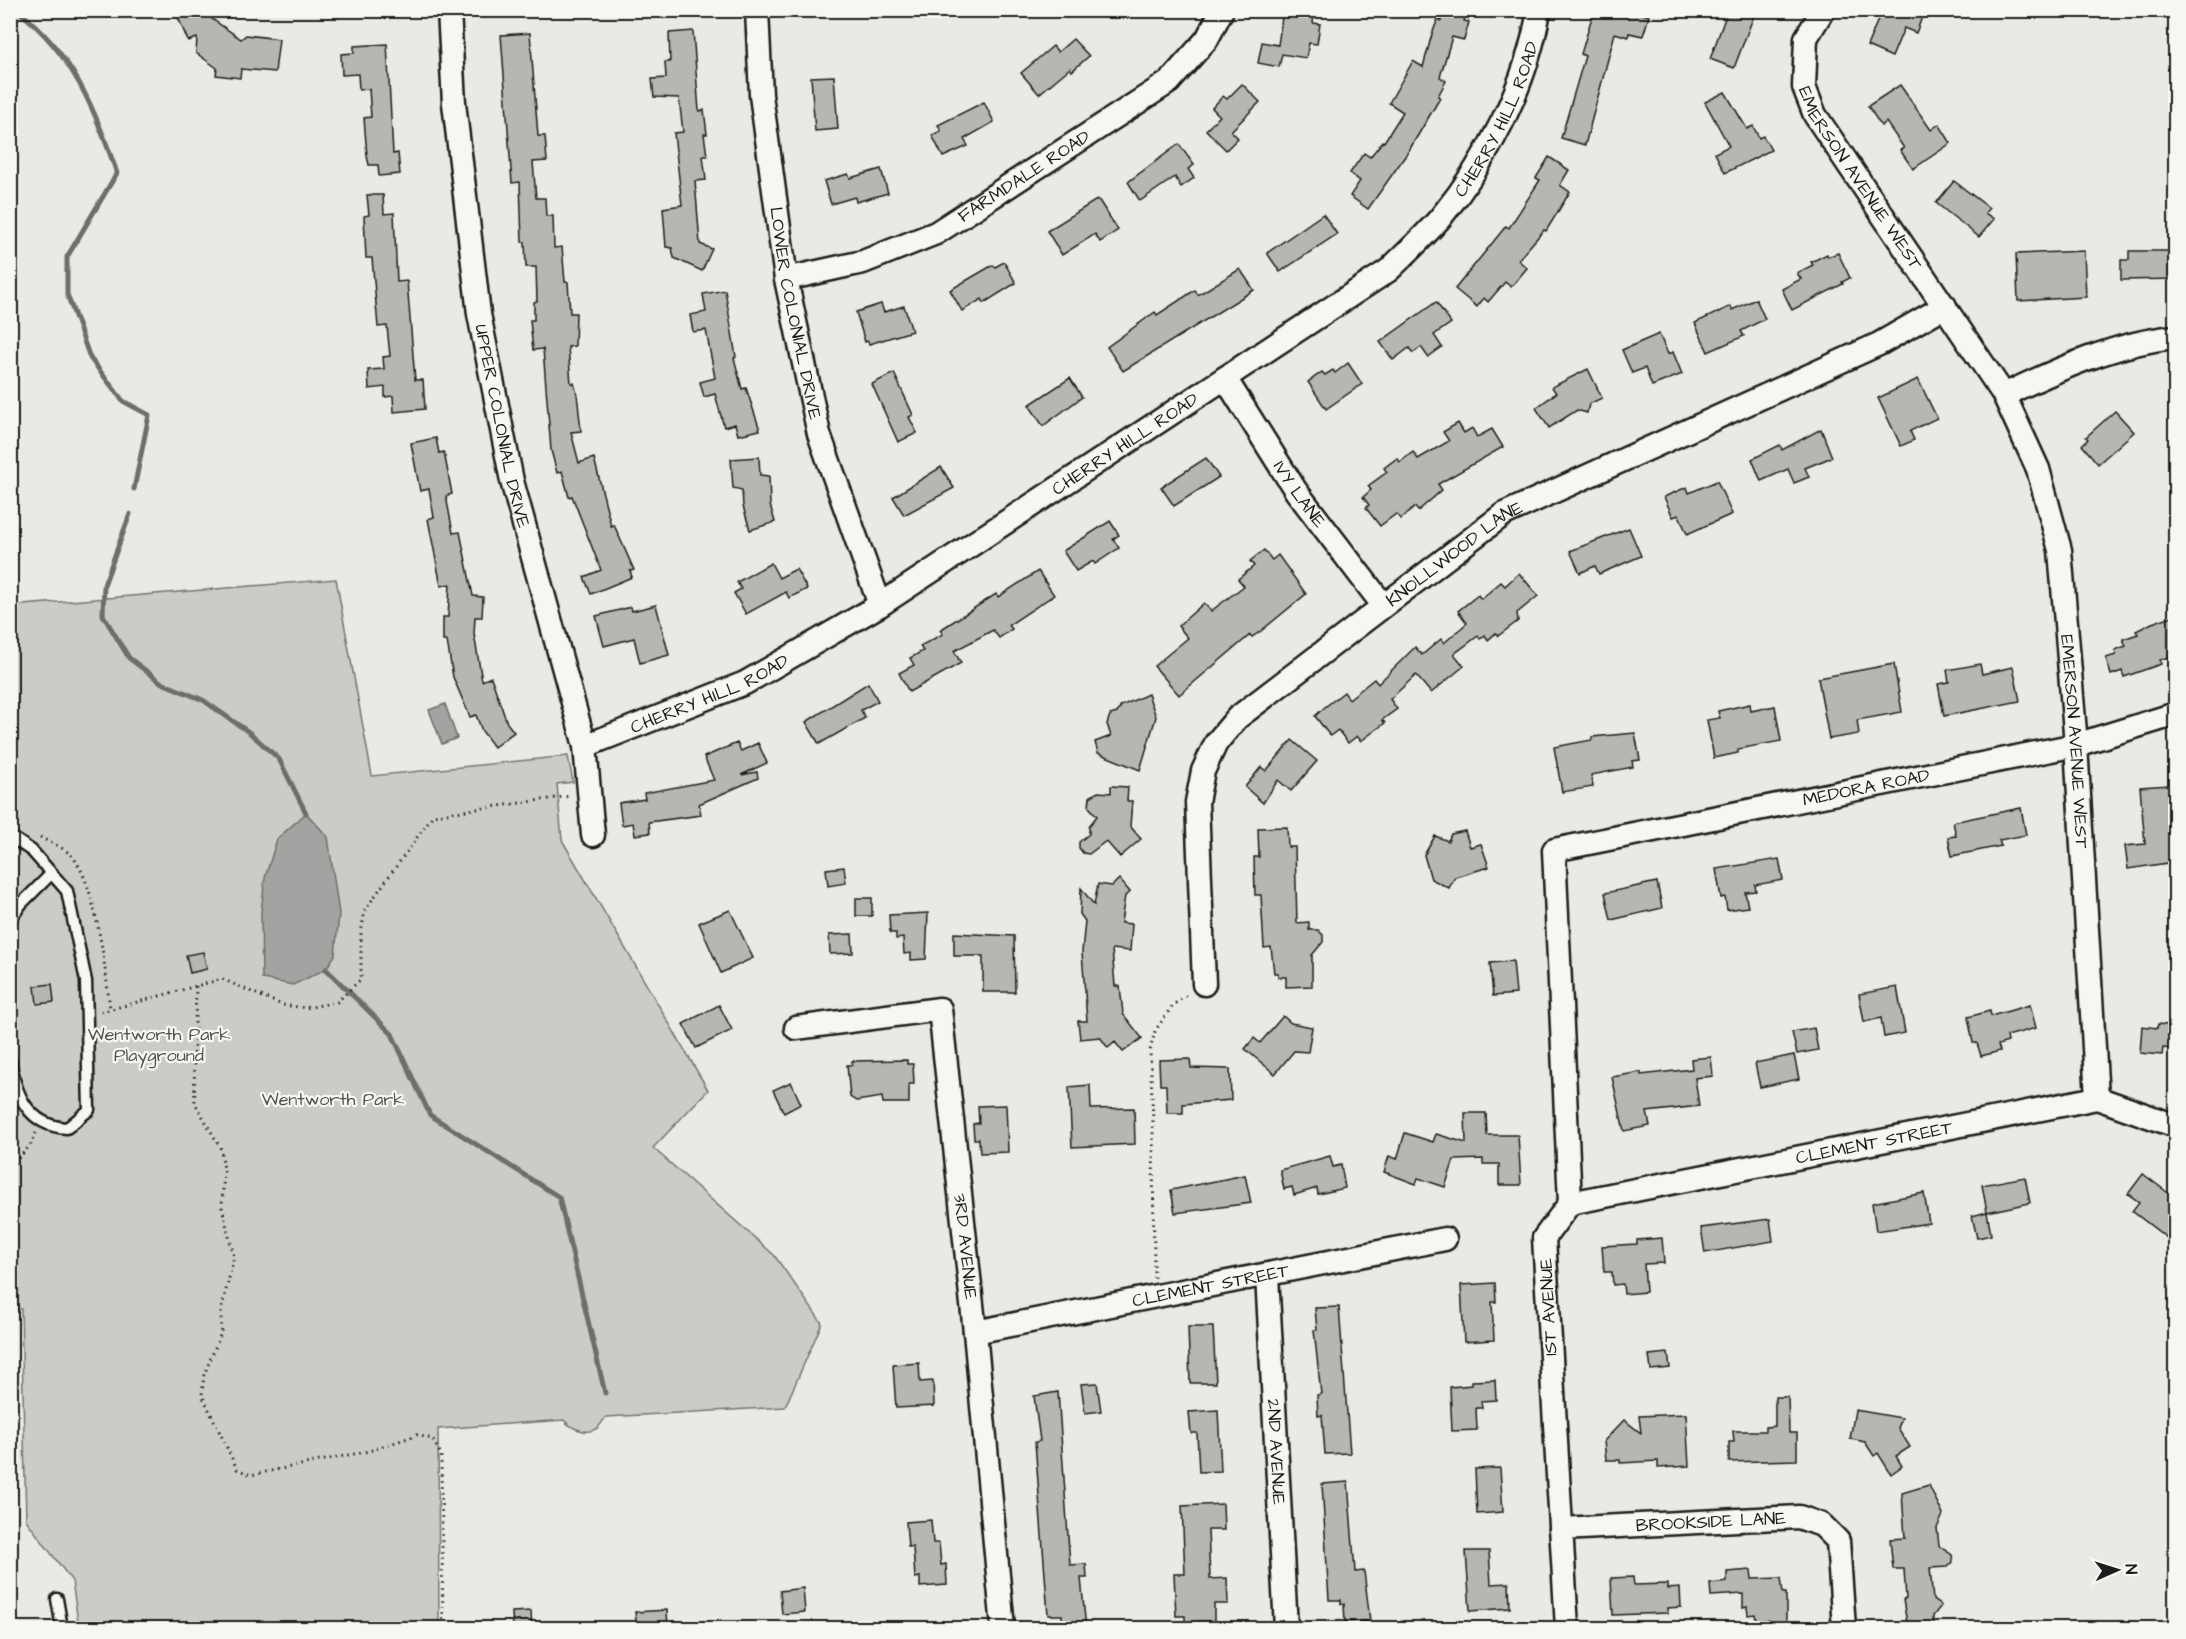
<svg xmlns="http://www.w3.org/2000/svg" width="2186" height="1639" font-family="'Architects Daughter',sans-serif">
<rect width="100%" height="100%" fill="#e9e9e5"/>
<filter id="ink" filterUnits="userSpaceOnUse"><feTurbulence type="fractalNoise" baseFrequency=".0167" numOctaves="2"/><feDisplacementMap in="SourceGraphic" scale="12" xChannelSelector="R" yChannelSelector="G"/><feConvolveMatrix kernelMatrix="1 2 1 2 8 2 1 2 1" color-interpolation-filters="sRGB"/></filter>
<g filter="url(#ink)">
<path fill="#cbcbc7" stroke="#747472" stroke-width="1.5" d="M336,579l36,197 196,-20 5,26 -16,2 5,56 146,250 -55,58 121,107 48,68 -37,84 -179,10c-3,3 -6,10 -10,12 -9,6 -26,-1 -32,-9l-126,9 1,199h-360l-7,-47 -46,-61 -5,-211 -10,1v-704z"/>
<g fill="#a3a3a1" stroke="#6d6d6c" stroke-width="1.5">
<polygon points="445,704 457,738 442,744 429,710"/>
<polygon points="306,813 328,837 339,914 335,955 326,969 293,985 262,979 261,912 265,878 277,839"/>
</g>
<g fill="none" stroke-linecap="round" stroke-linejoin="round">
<g stroke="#6d6d6c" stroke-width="5">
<path d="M17,10c57,44 77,99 100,163l-50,84v37l23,64 33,43 26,14 -15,74"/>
<polyline points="130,514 104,585 103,615 129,658 162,683 203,700 250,733 279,759 306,813"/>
<polyline points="326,969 392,1034 430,1115 559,1197 605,1393"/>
</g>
</g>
<g fill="#b6b6b3" stroke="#1c1c1c" stroke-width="1.5">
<polygon points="175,10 199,10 241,39 246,35 279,39 275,72 241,69 240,78 216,75 217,68 196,53 197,38 188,41"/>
<polygon points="1283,10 1314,16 1313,23 1320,24 1317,44 1309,43 1306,58 1282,54 1279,67 1258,63 1262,42 1278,45"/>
<polygon points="1444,10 1467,10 1464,21 1469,22 1464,40 1452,37 1440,77 1446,81 1438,96 1440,98 1408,152 1368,209 1350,196 1360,181 1350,173 1364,153 1370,157 1383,141 1384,142 1403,112 1389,103 1413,61 1423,67 1432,34 1438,19 1441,21"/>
<polygon points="1594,10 1639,10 1639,13 1649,16 1643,36 1629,33 1628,37 1615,33 1585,145 1561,138 1585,56 1581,54"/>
<polygon points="1728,10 1756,10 1734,68 1710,59"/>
<polygon points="1882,10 1909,10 1922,17 1916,33 1904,28 1892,57 1867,46"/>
<polygon points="693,31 699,111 704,110 707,134 704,134 707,156 703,156 706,180 695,181 700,244 712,249 702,271 674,258 672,248 666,247 663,208 682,205 674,133 683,132 679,98 654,97 652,79 666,78 665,62 670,62 669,33"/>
<polygon points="530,33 538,136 545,136 547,161 533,162 536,198 545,198 546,216 553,216 554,248 562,247 565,282 568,282 570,313 576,313 575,346 568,347 571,383 574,383 577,394 581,431 571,432 579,463 594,458 611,526 614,525 634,570 630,571 632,577 591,594 584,577 601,570 572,496 569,497 562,471 557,473 551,450 543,349 533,350 530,320 534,320 534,302 537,301 536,267 526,267 525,242 522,242 520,182 512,183 501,35"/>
<polygon points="1073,39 1089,56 1072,71 1070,68 1039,94 1021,73 1053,46 1058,52"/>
<polygon points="387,44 393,154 398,153 400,174 379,176 378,165 369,165 367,156 364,118 371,117 369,89 359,90 358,74 342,75 341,54 354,53 354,46"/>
<polygon points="834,76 838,129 815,131 811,77"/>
<polygon points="1242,84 1260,102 1231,131 1238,138 1226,150 1206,130 1220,116 1212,108 1223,96 1227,99"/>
<polygon points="1900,85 1931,130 1939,124 1951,143 1913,169 1900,150 1904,148 1886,122 1881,126 1868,106"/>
<polygon points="1725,92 1747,129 1753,126 1759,138 1763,136 1771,150 1725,173 1715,153 1729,146 1705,102"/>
<polygon points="984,102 994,122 964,139 968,146 943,157 932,135 941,131 938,125"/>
<polygon points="1179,144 1194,165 1188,169 1194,178 1181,187 1175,177 1140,201 1128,182"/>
<polygon points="1549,157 1569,170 1560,185 1570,192 1546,231 1544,230 1518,260 1527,268 1511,287 1505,282 1488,302 1484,298 1477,307 1455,289 1506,226 1509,228 1540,180 1536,178"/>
<polygon points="881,169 888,193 856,202 855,197 831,204 824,181 848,174 850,178"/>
<polygon points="1954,181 1989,208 1985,213 1994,219 1979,237 1936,203"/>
<polygon points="367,195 383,195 384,214 394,213 397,282 407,281 415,380 423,380 425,409 394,412 393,396 385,397 385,387 369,389 368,370 384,369 383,357 390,356 387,326 378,327 372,258 366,258 364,216 369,215"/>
<polygon points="1098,199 1118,230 1100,242 1095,234 1062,255 1047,231"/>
<polygon points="1323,214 1337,234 1280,272 1267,253"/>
<polygon points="2084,251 2086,297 2018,301 2016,254"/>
<polygon points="2129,251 2175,251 2175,279 2121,280 2121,260 2129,260"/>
<polygon points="1838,253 1850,278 1842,282 1843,284 1792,310 1782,289 1801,279 1797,273 1813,265 1811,262 1827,254 1828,257"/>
<polygon points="1004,262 1016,283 984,303 982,299 962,311 950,290 993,265 995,267"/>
<polygon points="1240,269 1254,290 1123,371 1107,347 1155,312 1157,315 1195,290 1198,295"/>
<polygon points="725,290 736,357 734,358 742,389 746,388 760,430 738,435 735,424 724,427 715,394 704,397 700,382 715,378 706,330 693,332 690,315 706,312 703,294"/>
<polygon points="1756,299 1765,319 1741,331 1744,336 1708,352 1695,323 1731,306 1732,310"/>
<polygon points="1436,302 1451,323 1434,335 1442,347 1428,357 1421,347 1413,353 1409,348 1393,360 1380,342"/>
<polygon points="881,304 884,312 904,306 912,331 869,344 868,341 865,342 856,312"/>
<polygon points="1659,334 1668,354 1673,352 1682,374 1652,386 1645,368 1632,373 1622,350"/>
<polygon points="1348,363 1362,384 1326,409 1308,382 1322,372 1325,375 1333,370 1335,373"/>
<polygon points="1588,369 1602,398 1589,404 1587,413 1577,410 1549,428 1536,408 1556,393 1552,387"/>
<polygon points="894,373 913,415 909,417 917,433 898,442 872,384"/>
<polygon points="1070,378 1082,397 1043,426 1029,405"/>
<polygon points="1918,379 1937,418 1910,431 1914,440 1901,446 1878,398"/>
<polygon points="2115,411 2134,432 2098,464 2082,445 2088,439 2086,437"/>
<polygon points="1458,423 1464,433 1472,428 1477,437 1492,429 1503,447 1438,484 1442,490 1418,511 1415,507 1401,519 1396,514 1380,526 1366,508 1369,505 1363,497 1371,490 1368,486 1387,472 1384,468 1397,458 1400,462 1413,452 1418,459 1449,441 1443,432"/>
<polygon points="1821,429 1832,457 1805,468 1809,477 1794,483 1788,469 1761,481 1752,459 1780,445 1782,450"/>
<polygon points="436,438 439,453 444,452 452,494 446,496 453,533 460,532 473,596 483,597 482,617 475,617 474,634 482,681 491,677 507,723 514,732 494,747 482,731 476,715 470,717 453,677 447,641 443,641 443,617 448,617 450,584 441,586 428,519 434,517 429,489 420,491 411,443"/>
<polygon points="759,457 760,475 769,476 770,505 775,522 750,530 743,506 742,490 733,488 731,459"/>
<polygon points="1206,458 1219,477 1174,506 1161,487"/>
<polygon points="941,467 954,488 904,515 893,497"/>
<polygon points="1717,481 1732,514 1687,534 1679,515 1673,517 1664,497 1687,487 1689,493"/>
<polygon points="1110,521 1119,535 1113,539 1119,548 1095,564 1093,561 1076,571 1063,551"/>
<polygon points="1629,528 1641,556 1599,574 1595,566 1580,573 1570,551"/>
<polygon points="1264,550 1272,560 1278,555 1306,594 1261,631 1252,637 1250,635 1179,695 1154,666 1188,638 1178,626 1204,603 1211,611 1244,586 1238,579 1254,566 1250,561"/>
<polygon points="771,563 779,578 796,569 807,589 789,598 786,592 746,614 734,593 741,589 737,582"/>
<polygon points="1038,571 1054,595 1009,625 1012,629 999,638 993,630 954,651 961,663 909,692 899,673 914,665 910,658 923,651 920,646 943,634 940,630 996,594 998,597"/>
<polygon points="1519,573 1538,596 1517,613 1518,621 1498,636 1496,633 1488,640 1485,635 1480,639 1478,636 1454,654 1464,666 1431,693 1416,675 1390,699 1397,709 1382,720 1385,723 1361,741 1357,736 1348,743 1338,730 1330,736 1315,716 1325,707 1344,692 1349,699 1374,679 1378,684 1415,647 1422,655 1441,639 1444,643 1467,623 1458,611 1478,595 1481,599 1501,582 1505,586"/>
<polygon points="656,605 669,655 640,663 634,638 604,646 596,616 631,607 632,611"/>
<polygon points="2175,615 2175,655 2160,660 2161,664 2124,677 2122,671 2111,675 2106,658 2116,655 2115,650 2126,646 2123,639 2138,634 2136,631 2152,623"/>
<polygon points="1894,664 1902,712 1857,720 1859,734 1829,739 1818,678"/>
<polygon points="1980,664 1982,674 2013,667 2020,701 1944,716 1938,684 1949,682 1947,670"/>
<polygon points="868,683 878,701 861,710 865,718 819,744 806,722"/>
<polygon points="1148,694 1156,717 1140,770 1098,753 1095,742 1111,736 1107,724 1110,715 1117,713 1121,706"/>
<polygon points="1750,704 1751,711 1775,706 1781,741 1738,749 1738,753 1714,758 1707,720 1720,718 1718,711"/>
<polygon points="1635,733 1640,760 1632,761 1633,767 1591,775 1593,787 1562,792 1554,747 1592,740 1592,737"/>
<polygon points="1292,740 1317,761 1291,791 1278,780 1263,803 1245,787 1261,767 1266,771"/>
<polygon points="737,743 741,751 758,743 767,763 741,775 757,772 758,778 699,804 701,815 649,822 650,833 635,835 633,823 622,825 619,803 645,799 644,793 714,780 704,757"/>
<polygon points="2170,785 2174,862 2128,869 2125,846 2145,844 2140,787"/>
<polygon points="1111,786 1128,787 1127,801 1132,801 1130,826 1141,839 1120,857 1106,841 1089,854 1083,853 1079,848 1079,842 1089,834 1089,826 1097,816 1089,807 1090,797 1098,792 1111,793"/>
<polygon points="2021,808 2026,835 1999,840 2001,846 1952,856 1948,837 1956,836 1953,822"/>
<polygon points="1287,827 1288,847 1295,847 1297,923 1309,922 1309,930 1318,930 1323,935 1323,942 1312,955 1312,986 1286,987 1286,977 1278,977 1278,973 1274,973 1271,947 1264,948 1261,895 1255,895 1254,857 1259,857 1258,828"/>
<polygon points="1465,831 1470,847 1481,844 1489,867 1455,877 1449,888 1431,879 1424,855 1435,836 1448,841 1451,834"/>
<polygon points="1779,859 1783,880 1755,885 1756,891 1745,892 1748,907 1727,910 1725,897 1721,898 1716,869"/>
<polygon points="844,867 846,883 828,886 826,869"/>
<polygon points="1119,879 1130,892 1125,896 1121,923 1132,924 1130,951 1112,949 1115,986 1120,986 1123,1014 1142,1038 1123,1052 1115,1042 1108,1048 1100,1037 1080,1039 1078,1021 1087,1021 1082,952 1085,921 1080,914 1081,888 1094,905 1098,884 1112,886"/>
<polygon points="1657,882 1662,908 1611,920 1605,893"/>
<rect x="856" y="898" width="16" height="18"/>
<polygon points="730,910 753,958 721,973 699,923"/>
<polygon points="928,913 926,959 911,960 911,953 904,954 903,938 896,939 896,933 890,933 889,915"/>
<polygon points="954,933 1014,936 1015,992 983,992 983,956 954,956"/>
<polygon points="852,934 853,953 830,954 829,935"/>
<polygon points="203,952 207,969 190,973 186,955"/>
<polygon points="1513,961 1516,994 1493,996 1490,963"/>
<polygon points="52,984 54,1002 37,1004 35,986"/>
<polygon points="1897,987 1905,1033 1884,1037 1881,1018 1864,1022 1859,994"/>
<polygon points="719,1005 732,1030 696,1048 683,1024"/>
<polygon points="2030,1005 2036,1028 2007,1036 2008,1042 1998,1045 2000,1051 1981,1056 1977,1043 1973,1043 1968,1017 1990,1011 1991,1016"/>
<polygon points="1283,1016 1291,1023 1312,1027 1308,1052 1294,1051 1275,1074 1245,1049 1254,1038 1260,1043"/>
<polygon points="2158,1024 2175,1026 2175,1049 2163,1048 2162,1055 2140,1053 2142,1026 2157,1028"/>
<polygon points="1814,1028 1818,1050 1797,1054 1792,1032"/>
<polygon points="1794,1055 1799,1079 1760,1087 1755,1063"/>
<polygon points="1711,1057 1713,1076 1695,1078 1699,1106 1647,1112 1650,1126 1624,1131 1612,1077 1641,1072 1641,1075 1692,1069 1691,1059"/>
<polygon points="1190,1059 1191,1068 1230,1069 1231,1100 1183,1104 1183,1113 1167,1113 1166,1085 1160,1085 1159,1060"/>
<polygon points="907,1060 907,1064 913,1064 914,1084 909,1084 909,1103 883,1103 882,1097 856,1101 850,1097 847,1065 852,1065 852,1061"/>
<polygon points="791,1082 801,1104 784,1113 773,1090"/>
<polygon points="1090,1085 1091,1109 1134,1108 1135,1144 1072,1147 1069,1087"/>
<polygon points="1006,1105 1008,1152 980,1153 979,1139 974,1139 973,1124 979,1123 978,1106"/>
<polygon points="1465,1113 1486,1113 1487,1135 1518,1135 1521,1185 1499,1185 1499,1164 1483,1164 1483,1159 1454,1160 1445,1187 1418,1178 1416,1184 1384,1172 1389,1156 1397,1159 1405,1133 1433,1142 1436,1134 1466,1143"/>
<polygon points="1330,1156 1333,1167 1341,1165 1345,1188 1318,1194 1317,1188 1294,1195 1292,1187 1284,1189 1280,1170"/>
<polygon points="2143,1174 2175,1198 2175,1244 2132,1211 2139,1202 2128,1194"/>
<polygon points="1245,1175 1251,1203 1175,1213 1171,1190"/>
<polygon points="2025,1177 2030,1203 1987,1212 1982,1185"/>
<polygon points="1924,1193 1929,1223 1876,1231 1872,1203"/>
<polygon points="1987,1212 1991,1235 1977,1238 1972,1216"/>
<polygon points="1770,1219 1773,1241 1705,1253 1701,1228"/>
<polygon points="1662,1238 1664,1263 1644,1264 1646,1292 1624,1294 1623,1284 1613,1285 1612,1272 1604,1272 1602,1246 1637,1244 1637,1240"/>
<polygon points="1495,1283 1496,1302 1492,1302 1494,1340 1464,1342 1461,1285"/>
<polygon points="1339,1307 1350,1453 1325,1454 1322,1415 1318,1416 1317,1395 1321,1394 1314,1330 1317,1330 1315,1308"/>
<polygon points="1188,1327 1213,1327 1216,1383 1190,1383"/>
<polygon points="1668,1353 1670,1368 1651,1370 1649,1355"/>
<polygon points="919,1363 920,1382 933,1381 934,1406 896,1408 893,1365"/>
<polygon points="1495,1380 1496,1400 1481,1401 1482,1408 1476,1408 1477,1430 1452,1431 1450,1387 1472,1385 1472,1381"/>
<polygon points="1097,1383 1101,1411 1085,1413 1081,1384"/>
<polygon points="1058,1392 1070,1565 1086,1564 1087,1578 1081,1578 1086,1629 1063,1629 1062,1615 1048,1615 1035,1442 1040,1441 1034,1396"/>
<polygon points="1775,1397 1788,1397 1789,1433 1797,1433 1797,1460 1729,1462 1729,1442 1734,1442 1733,1431 1765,1431 1765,1427 1775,1426"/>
<polygon points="1218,1410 1221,1471 1199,1472 1197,1433 1191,1433 1189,1412"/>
<polygon points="1855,1410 1902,1418 1898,1428 1910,1447 1896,1456 1902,1466 1891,1474 1878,1453 1874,1456 1865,1442 1850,1439"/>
<polygon points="1686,1414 1689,1466 1658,1468 1658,1461 1620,1463 1620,1460 1606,1460 1604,1441 1624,1420 1641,1433 1639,1416"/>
<polygon points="1500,1468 1503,1512 1477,1514 1475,1469"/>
<polygon points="1348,1482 1355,1572 1364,1571 1370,1621 1345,1622 1344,1604 1341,1604 1341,1600 1329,1600 1322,1484"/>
<polygon points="1929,1485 1943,1515 1937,1528 1939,1546 1952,1555 1953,1562 1948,1567 1930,1568 1933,1600 1941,1606 1933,1616 1934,1629 1908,1629 1903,1600 1906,1599 1904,1569 1893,1569 1890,1539 1905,1538 1902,1493"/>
<polygon points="1223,1504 1224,1530 1208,1530 1210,1579 1227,1578 1228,1604 1214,1604 1214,1621 1185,1622 1185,1616 1176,1616 1174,1574 1185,1574 1182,1506"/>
<polygon points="931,1520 933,1543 939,1543 941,1565 946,1564 947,1585 920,1587 920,1577 915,1578 913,1547 908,1547 906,1522"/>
<polygon points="1466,1551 1489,1551 1491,1584 1509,1583 1510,1608 1470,1611"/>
<polygon points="1751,1570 1752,1579 1781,1578 1783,1593 1786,1593 1786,1628 1769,1629 1768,1620 1756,1621 1755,1614 1748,1615 1747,1607 1743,1608 1743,1594 1711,1596 1710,1584 1727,1582 1727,1572"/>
<polygon points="1633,1577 1634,1585 1667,1584 1667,1589 1680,1588 1681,1607 1668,1608 1668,1613 1613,1615 1611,1578"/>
<polygon points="803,1588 805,1612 782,1614 780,1591"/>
<polygon points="667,1610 668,1629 637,1629 635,1612"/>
<polygon points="531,1611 532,1629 513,1629 512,1612"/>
</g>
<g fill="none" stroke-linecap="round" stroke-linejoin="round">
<g stroke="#1c1c1c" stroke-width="15">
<g id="lane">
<path d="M10,836l22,15 35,40 19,90 3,129 -22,18c-39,-2 -52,-34 -57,-69"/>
<polyline points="10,920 21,904 52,873"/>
<polyline points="57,1599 62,1628"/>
</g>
</g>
<g stroke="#1c1c1c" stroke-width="27">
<g id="street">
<path id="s1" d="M449,10l5,93 25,211 33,167 73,265 8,89"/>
<path id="s2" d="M757,10l4,85 25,184 33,155 61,171"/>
<path id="s3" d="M1823,10l-17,28 -2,49 11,28 189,280 34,74 22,81 16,195 21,353"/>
<path id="s4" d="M786,279l77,-17 73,-29 233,-151 38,-43 15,-29"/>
<path id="s5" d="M1225,378l71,113 87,114"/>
<path d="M2004,395c52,-25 114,-53 172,-58"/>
<path id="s6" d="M585,746l160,-63 135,-78 509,-335c17,-17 36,-34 52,-53 47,-57 86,-133 98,-207"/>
<path id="s7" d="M1204,984l-7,-182 6,-31 13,-28 21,-25 267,-204 375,-170 66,-38"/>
<path id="s8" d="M796,1028l144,-19 35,323 28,296"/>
<path id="s9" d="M1570,1203l527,-105 79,28"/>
<path id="s10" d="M1267,1275l19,353"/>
<path id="s11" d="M975,1332l470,-93"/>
<path id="s12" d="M1561,1529l238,-12 23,8 16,16 6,87"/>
<path id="s13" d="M1567,1628l-23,-390 26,-35 -16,-353 522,-105 100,-31"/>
</g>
</g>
<g stroke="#1c1c1c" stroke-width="3" stroke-dasharray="1.5 4.5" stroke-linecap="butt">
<path d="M40,837c10,6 25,11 32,19 24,27 34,117 38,153"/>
<polyline points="196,986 194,1063 195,1103 221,1149 224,1169 222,1207 234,1257 221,1311 221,1333 204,1375 202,1395 237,1469 251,1475 369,1451 417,1435 432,1439 441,1454 443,1628"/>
<polyline points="101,1012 222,979 282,1005 306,1008 337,1002 361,979 361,933 365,910 433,815 571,796"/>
<polyline points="10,1167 30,1146 36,1133"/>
<polyline points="1154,1278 1153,1121 1150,1051 1155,1031 1173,1005 1187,995"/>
</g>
<use href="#lane" stroke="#f6f6f2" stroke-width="10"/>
<use href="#street" stroke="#f6f6f2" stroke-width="22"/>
</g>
</g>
<g text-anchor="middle" stroke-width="4.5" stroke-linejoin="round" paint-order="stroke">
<g font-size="18" fill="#1c1c1c" stroke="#f6f6f2">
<text dy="6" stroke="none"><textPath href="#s6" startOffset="1125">CHERRY HILL ROAD</textPath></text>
<text dy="6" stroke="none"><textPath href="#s4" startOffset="262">FARMDALE ROAD</textPath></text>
<text dy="6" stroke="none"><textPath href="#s3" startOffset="189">EMERSON AVENUE WEST</textPath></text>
<text dy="6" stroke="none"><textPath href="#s2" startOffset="306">LOWER COLONIAL DRIVE</textPath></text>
<text dy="6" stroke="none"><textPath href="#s1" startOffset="420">UPPER COLONIAL DRIVE</textPath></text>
<text dy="6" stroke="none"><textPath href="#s6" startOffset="621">CHERRY HILL ROAD</textPath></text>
<text dy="6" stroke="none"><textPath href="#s5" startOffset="138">IVY LANE</textPath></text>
<text dy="6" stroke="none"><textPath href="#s7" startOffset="550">KNOLLWOOD LANE</textPath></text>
<text dy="6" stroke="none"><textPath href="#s6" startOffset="135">CHERRY HILL ROAD</textPath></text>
<text dy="6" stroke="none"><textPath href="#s3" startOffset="807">EMERSON AVENUE WEST</textPath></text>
<text dy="6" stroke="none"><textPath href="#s13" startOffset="1106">MEDORA ROAD</textPath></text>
<text dy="6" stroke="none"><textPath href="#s9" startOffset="310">CLEMENT STREET</textPath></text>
<text dy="6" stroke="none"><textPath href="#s8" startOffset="384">3RD AVENUE</textPath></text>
<text dy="6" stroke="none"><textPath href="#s11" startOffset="240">CLEMENT STREET</textPath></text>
<text transform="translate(1548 1307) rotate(-93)" y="6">1ST AVENUE</text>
<text dy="6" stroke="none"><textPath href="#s10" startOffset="177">2ND AVENUE</textPath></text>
<text dy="6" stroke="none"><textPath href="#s12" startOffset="150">BROOKSIDE LANE</textPath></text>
</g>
<g font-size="18" fill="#51514f" stroke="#f6f6f2">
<text x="159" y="1040">Wentworth Park<tspan x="159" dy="21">Playground</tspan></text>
<text x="333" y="1105">Wentworth Park</text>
</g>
</g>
<rect width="2186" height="1639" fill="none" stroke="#f6f6f2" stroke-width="36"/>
<rect x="18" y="18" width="2150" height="1603" fill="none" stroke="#1c1c1c" stroke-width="2" filter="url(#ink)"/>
<g transform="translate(2117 1570) rotate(87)" stroke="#f6f6f2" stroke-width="4.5" paint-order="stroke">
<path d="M0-4.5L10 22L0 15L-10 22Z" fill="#1c1c1c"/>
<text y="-9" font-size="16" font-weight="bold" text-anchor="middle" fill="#1c1c1c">N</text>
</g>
</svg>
